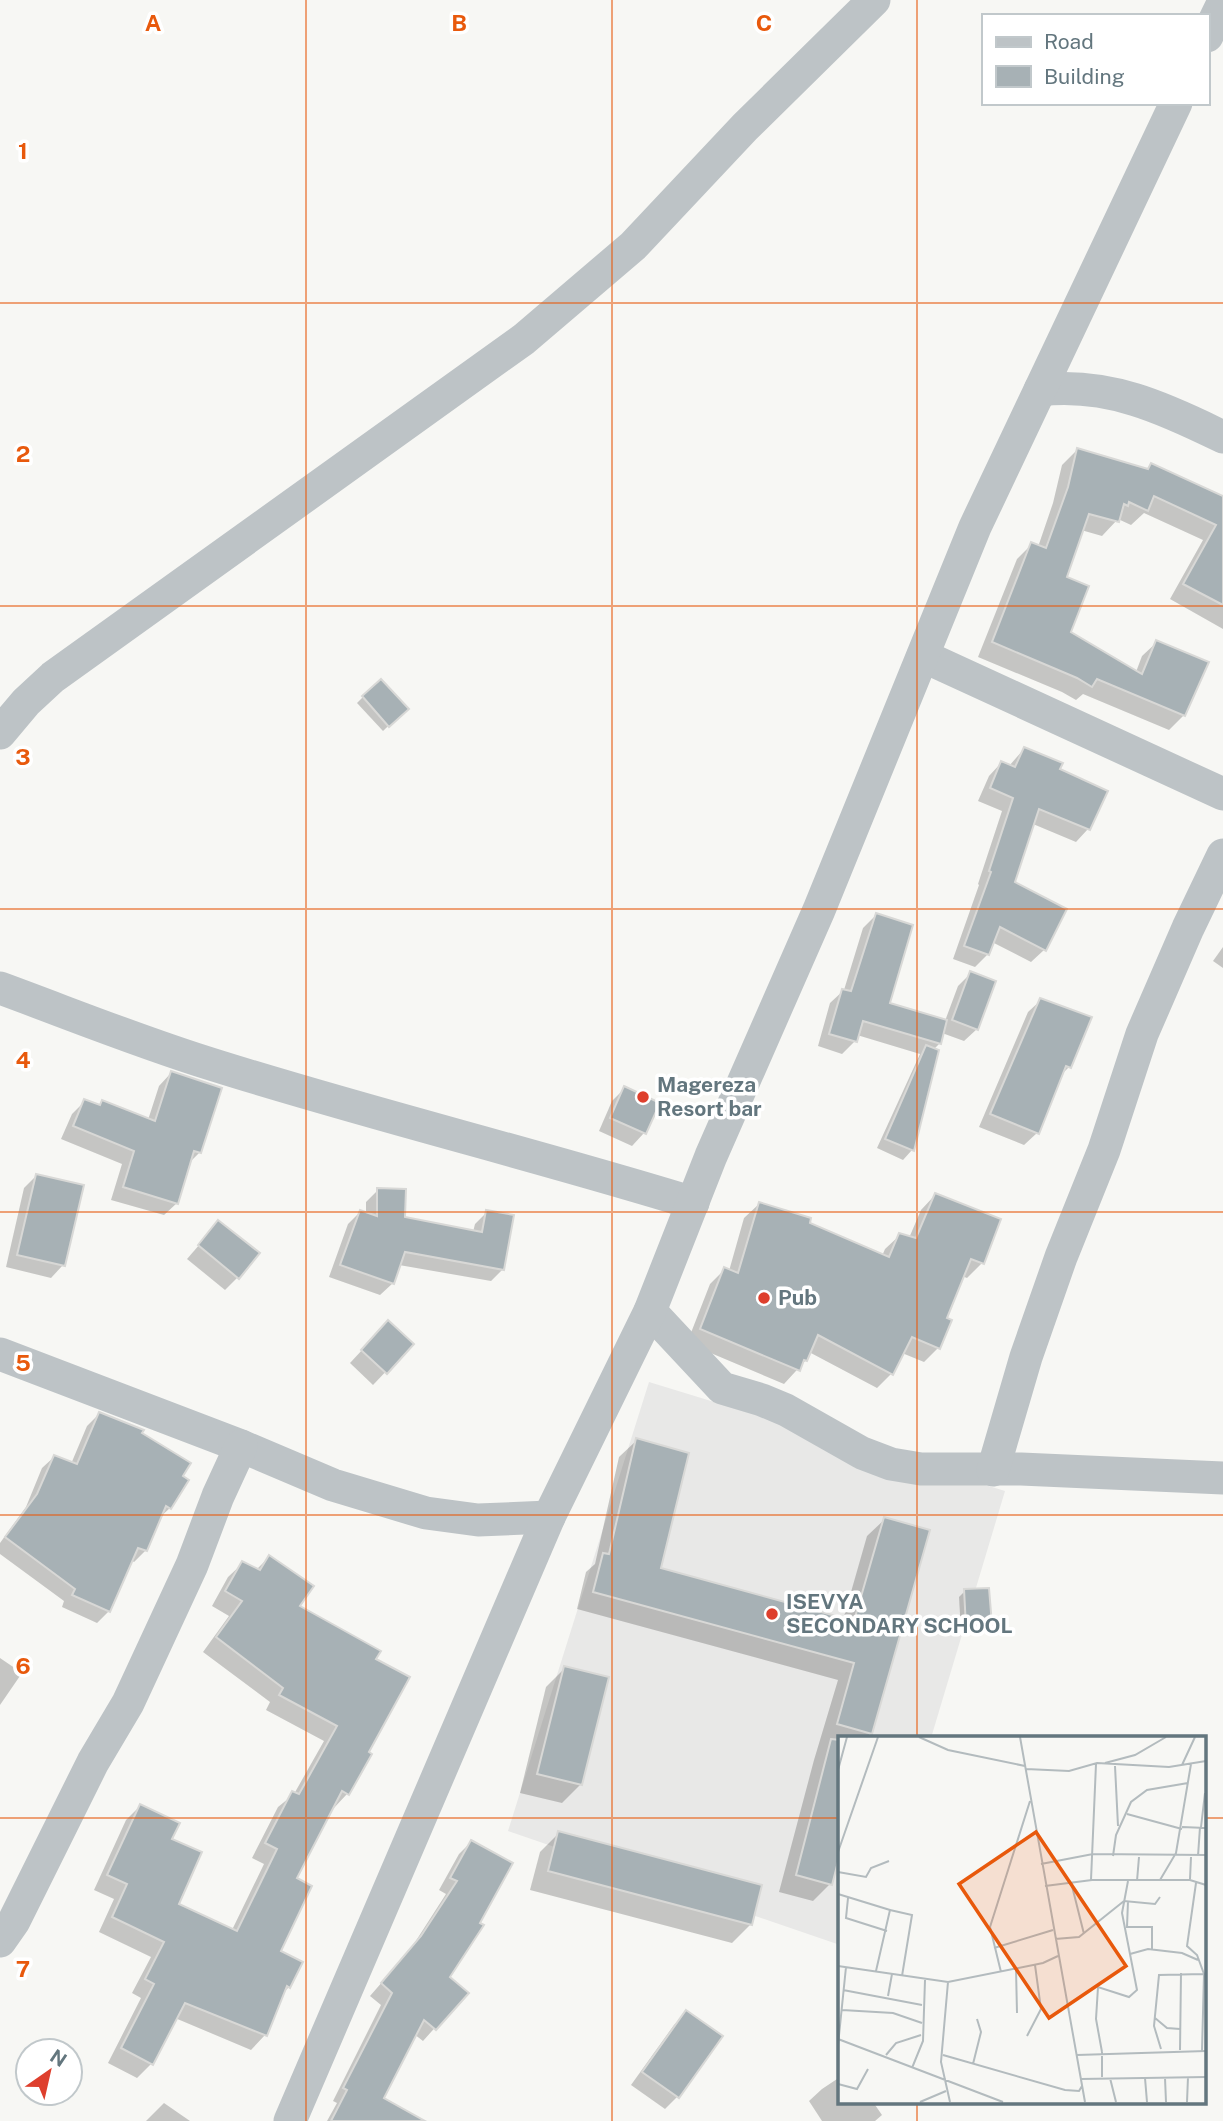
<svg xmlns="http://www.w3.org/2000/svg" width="1223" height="2121" font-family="'Public Sans',sans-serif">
<rect width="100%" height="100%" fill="#f7f7f4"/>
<polygon fill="#e8e8e7" points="649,1382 1005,1491 931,1738 840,1738 840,1945 508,1831"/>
<g fill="#0003">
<polygon points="1077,450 1146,471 1152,465 1223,498 1223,629 1170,599 1203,540 1144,513 1131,525 1118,519 1102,536 1081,530 1065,578 1068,633 1136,672 1142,656 1157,642 1184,715 1169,730 1083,694 1076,700 1062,692 978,657 1017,559 1032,544 1038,547 1053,503 1062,465"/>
<polygon points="363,697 406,709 383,731 357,703"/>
<polygon points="1024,749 1058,770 1106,792 1088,829 1076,842 1033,824 1013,883 1044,950 1031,962 992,942 988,954 975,967 953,959 979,885 978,884 1002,811 978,801 989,776 1001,763 1009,766"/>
<polygon points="876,915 887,1004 945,1021 958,986 971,973 977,1029 964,1041 942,1033 939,1044 933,1050 937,1051 912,1150 903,1160 877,1148 920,1054 857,1035 855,1041 842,1054 818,1046 830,1003 844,990 863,928"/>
<polygon points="1223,947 1223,968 1213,961"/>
<polygon points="1041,1000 1069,1067 1060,1076 1037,1133 1024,1145 979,1127 1028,1012"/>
<polygon points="171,1073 200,1152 188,1164 177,1203 164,1215 111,1200 122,1164 61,1139 72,1114 85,1101 97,1106 102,1102 148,1120 159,1086"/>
<polygon points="625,1088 644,1133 632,1146 599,1131 612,1101"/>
<polygon points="37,1175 63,1265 51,1278 6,1267 24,1188"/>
<polygon points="378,1190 403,1218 473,1232 475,1224 487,1212 503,1269 491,1281 399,1265 393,1283 380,1295 329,1277 348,1224 360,1212 366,1214 366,1202"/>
<polygon points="935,1195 982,1263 967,1278 962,1276 945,1319 938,1348 924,1362 902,1353 891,1374 877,1388 809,1352 806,1360 784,1384 687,1343 710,1284 725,1269 729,1271 744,1218 759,1204 882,1256 885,1249 900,1235 909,1238 921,1210"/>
<polygon points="219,1222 238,1277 225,1290 187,1259"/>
<polygon points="376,1335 412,1344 373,1385 350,1363"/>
<polygon points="99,1414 140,1434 170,1508 159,1518 146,1550 134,1562 131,1560 109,1611 97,1623 62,1607 64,1601 0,1554 0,1543 26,1507 42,1468 54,1457 71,1464 87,1426"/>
<polygon points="637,1440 659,1570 843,1620 867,1536 885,1519 927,1531 868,1738 840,1738 840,1847 830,1884 813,1901 779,1892 814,1760 838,1680 577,1609 586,1572 595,1564 619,1457"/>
<polygon points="269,1557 297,1607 374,1660 367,1753 370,1754 347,1794 333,1809 295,1879 278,1952 289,1987 282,1994 265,2035 251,2050 175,2018 151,2064 137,2078 108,2063 141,1998 132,1993 151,1957 99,1932 114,1899 94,1890 126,1820 140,1806 170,1839 177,1905 232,1930 264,1864 252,1858 278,1807 294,1794 324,1741 266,1710 270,1702 203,1652 229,1616 212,1606 228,1577 243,1563 256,1570"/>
<polygon points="965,1591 990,1625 984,1631 961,1632 959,1597"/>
<polygon points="0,1658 22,1673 0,1705"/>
<polygon points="565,1668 581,1784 562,1803 520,1793 546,1687"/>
<polygon points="559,1833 751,1924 732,1943 530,1890 540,1852"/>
<polygon points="471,1842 448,1978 466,1993 423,2041 414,2034 381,2099 417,2121 327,2121 337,2103 333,2101 381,2005 370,1996 410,1950 446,1894 439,1890 459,1854"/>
<polygon points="687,2012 677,2097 665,2109 631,2085 674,2025"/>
<polygon points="840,2077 840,2102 873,2102 882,2115 875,2121 822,2121 809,2101 822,2089"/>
<polygon points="164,2103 190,2121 146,2121"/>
</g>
<g fill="#a7b1b5" stroke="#d8d8d6" stroke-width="2">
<polygon points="1077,448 1148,469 1151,463 1223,496 1223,605 1183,584 1216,525 1154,496 1148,511 1129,502 1128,506 1124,504 1119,522 1089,514 1067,577 1089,586 1071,632 1142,674 1156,640 1209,662 1185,716 1097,679 1092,687 1077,678 992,642 1031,542 1046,548 1068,487"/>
<polygon points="381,679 409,709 389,727 362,696"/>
<polygon points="1024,747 1063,763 1060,769 1108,791 1090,830 1039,809 1015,882 1067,909 1046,951 1000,927 989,955 964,946 991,872 989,871 1013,798 990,788 1001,761 1015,767"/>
<polygon points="876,913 913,925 890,1003 947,1020 941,1044 863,1021 857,1042 829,1034 842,989 851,991"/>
<polygon points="970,971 996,981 978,1030 952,1020"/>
<polygon points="1040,998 1092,1017 1071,1068 1066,1066 1039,1134 990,1114"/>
<polygon points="926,1045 939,1050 914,1151 885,1139"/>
<polygon points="171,1071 222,1088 201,1153 194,1151 178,1204 123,1187 134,1151 73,1126 84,1099 100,1105 102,1100 155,1121"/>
<polygon points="624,1086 660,1103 646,1134 610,1118"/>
<polygon points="36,1174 84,1185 65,1266 17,1255"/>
<polygon points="377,1188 406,1189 405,1217 482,1232 486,1210 514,1215 504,1270 405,1252 394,1284 340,1265 360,1210 377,1216"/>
<polygon points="935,1193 1001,1219 984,1264 971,1259 947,1318 952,1320 940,1349 912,1337 893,1375 818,1335 807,1361 804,1360 800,1371 700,1329 724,1267 738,1273 759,1202 811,1218 810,1223 889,1257 899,1233 916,1238"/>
<polygon points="218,1220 260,1253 239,1279 198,1245"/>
<polygon points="388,1320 414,1344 387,1374 361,1350"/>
<polygon points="99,1412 144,1430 142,1433 191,1463 183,1476 189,1480 171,1509 166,1506 147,1551 138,1548 110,1612 72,1595 75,1589 5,1537 37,1494 54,1455 77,1464"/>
<polygon points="636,1438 689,1453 661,1568 854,1621 884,1517 930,1530 872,1734 837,1724 854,1663 593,1592 603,1553 609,1554"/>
<polygon points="269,1555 314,1586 300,1606 381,1651 376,1659 410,1677 369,1752 372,1754 349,1795 342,1791 297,1878 312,1886 281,1951 303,1962 290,1988 287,1986 267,2036 185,2003 153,2065 121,2048 154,1984 145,1979 164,1942 112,1917 127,1884 107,1875 140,1804 180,1823 172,1839 202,1852 179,1904 237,1931 277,1849 265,1843 292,1791 299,1794 337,1726 279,1695 283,1688 216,1637 242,1601 225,1591 242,1561 260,1570"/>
<polygon points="989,1588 992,1625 966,1627 964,1589"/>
<polygon points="564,1666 609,1677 582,1785 537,1774"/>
<polygon points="831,1739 840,1740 840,1854 832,1885 796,1875"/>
<polygon points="558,1831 762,1885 752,1925 548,1871"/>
<polygon points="471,1840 513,1863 480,1923 484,1925 450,1977 469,1993 436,2030 424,2020 384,2098 425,2121 331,2121 347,2090 343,2088 392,1993 381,1983 421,1936 457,1881 450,1878"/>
<polygon points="686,2010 723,2036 679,2098 642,2072"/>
</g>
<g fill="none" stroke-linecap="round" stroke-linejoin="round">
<g stroke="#bdc3c6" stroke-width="33">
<polyline points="1207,36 1223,3"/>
<path d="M1040,390c68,-8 124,18 183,47"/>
<polyline points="923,656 1223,794"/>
<polyline points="0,733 26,702 53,677 524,339 633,246 745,127 874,0"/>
<path d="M0,988c71,26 142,55 214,77 159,50 320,89 479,138"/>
<polyline points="650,1311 722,1388 762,1400 786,1410 862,1453 891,1464 921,1469 1021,1469 1223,1478"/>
<polyline points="0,1354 241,1446 333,1485 426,1513 478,1520 549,1517"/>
<polyline points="993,1470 1026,1357 1061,1257 1104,1150 1142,1034 1188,928 1223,855"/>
<polyline points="0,1941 14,1921 93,1762 128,1703 192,1565 218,1496 241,1446"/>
<polyline points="290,2121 549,1517 650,1311 711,1156 819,910 975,527 1176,103"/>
</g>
</g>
<path fill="none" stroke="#e8590c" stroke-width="2" stroke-opacity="0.55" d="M306,0v2121M612,0v2121M917,0v1738M0,303h1223M0,606h1223M0,909h1223M0,1212h1223M0,1515h1223M0,1818h840M1204,1818h19M917,2102v19"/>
<g fill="#de3f2d" stroke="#fff" stroke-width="2.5">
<circle cx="643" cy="1097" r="7"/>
<circle cx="764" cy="1298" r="7"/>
<circle cx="772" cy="1614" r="7"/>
</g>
<g text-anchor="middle" stroke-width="7" stroke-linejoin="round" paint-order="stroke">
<g font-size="21" font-weight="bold" fill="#63767e" stroke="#fff" text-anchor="start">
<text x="657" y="1092">Magereza<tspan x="657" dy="24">Resort bar</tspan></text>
<text x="778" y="1305">Pub</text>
<text x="786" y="1609">ISEVYA<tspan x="786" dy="24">SECONDARY SCHOOL</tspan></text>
</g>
</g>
<g transform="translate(838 1736)">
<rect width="368" height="368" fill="#f7f7f4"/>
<path fill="none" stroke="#b3bbbe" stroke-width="2" d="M81,1l29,13 77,16M182,1l65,365M267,27l30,-8 31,-18M344,29l13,-28M277,30l3,60M188,33l43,2 28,-8 72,4 37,-6M0,34l9,-33M289,78l55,15M344,91l24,1M363,91l4,-34M0,116l40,-115M275,120l3,-21 15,-33 16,-12 41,-7M360,120l2,-29M203,128l52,-10 113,1M0,136l28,5 5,-9 18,-7M352,143l1,-22M253,144l5,-116M322,144l16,-27 15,-89M299,145l2,-24M233,146l13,52M358,147l-9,63 10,9 7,19 -2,77M207,150l47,-6h98l16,5M0,158l52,16 -14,61M10,162l-2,20 41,13M290,165l-1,26h25v23M52,174l22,5 -10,61M217,203l24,-2 45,-36 31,3 5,-7M156,212l59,-18M292,218l18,-5 34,4 16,7M0,230l110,16 95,-19 15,-7M178,233l1,44M163,236l-11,-45 40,-126M110,246l-7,80 9,40M5,254l79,15M50,260l4,-22M4,274l51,3 29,10M317,282l12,10 13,1M189,300l14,-27 -6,-44M0,303l165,63M0,309l8,-78M323,313l-7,-23 5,-51 44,-1M342,314l1,-77M264,316l-6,-33 2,-32 31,10 8,-7 -15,-77 6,-32M264,316v25M48,319l10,-12 25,-8M105,319l122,35 14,1 3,-5M239,319l129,-4M135,328l8,-32 -4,-13M74,332l11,-27 2,-61M272,342l6,24M307,342l2,24M327,342l1,24M243,343l125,-2M0,348l19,5 11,-20M82,366l26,-11M349,366l1,-25"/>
<path fill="#e8590c" fill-opacity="0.15" stroke="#e8590c" stroke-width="3.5" d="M198,96l90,134 -77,52 -90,-134z"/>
<rect width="368" height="368" fill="none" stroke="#63767e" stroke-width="3.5"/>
</g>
<g font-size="23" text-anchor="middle" font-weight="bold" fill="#e8590c" stroke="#fff" stroke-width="7" stroke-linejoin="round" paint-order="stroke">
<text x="153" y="31">A</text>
<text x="459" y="31">B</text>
<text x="764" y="31">C</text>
<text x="23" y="159">1</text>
<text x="23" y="462">2</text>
<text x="23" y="765">3</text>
<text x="23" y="1068">4</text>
<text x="23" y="1371">5</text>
<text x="23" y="1674">6</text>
<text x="23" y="1977">7</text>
</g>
<rect x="982" y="14" width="228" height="91" fill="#ffffff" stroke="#c1c8cb" stroke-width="2"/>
<rect x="996" y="37" width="35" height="10" fill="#bdc3c6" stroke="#c1c8cb" stroke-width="2"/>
<text x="1044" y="49" font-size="21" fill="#63767e">Road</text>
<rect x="996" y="66" width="35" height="21" fill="#a7b1b5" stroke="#c1c8cb" stroke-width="2"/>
<text x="1044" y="84" font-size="21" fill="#63767e">Building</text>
<g transform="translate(49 2072) rotate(34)"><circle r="33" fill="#ffffff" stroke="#c1c8cb" stroke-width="2"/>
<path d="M0-5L12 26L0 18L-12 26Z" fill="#de3f2d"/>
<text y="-10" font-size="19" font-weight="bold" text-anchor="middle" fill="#63767e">N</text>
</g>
</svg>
